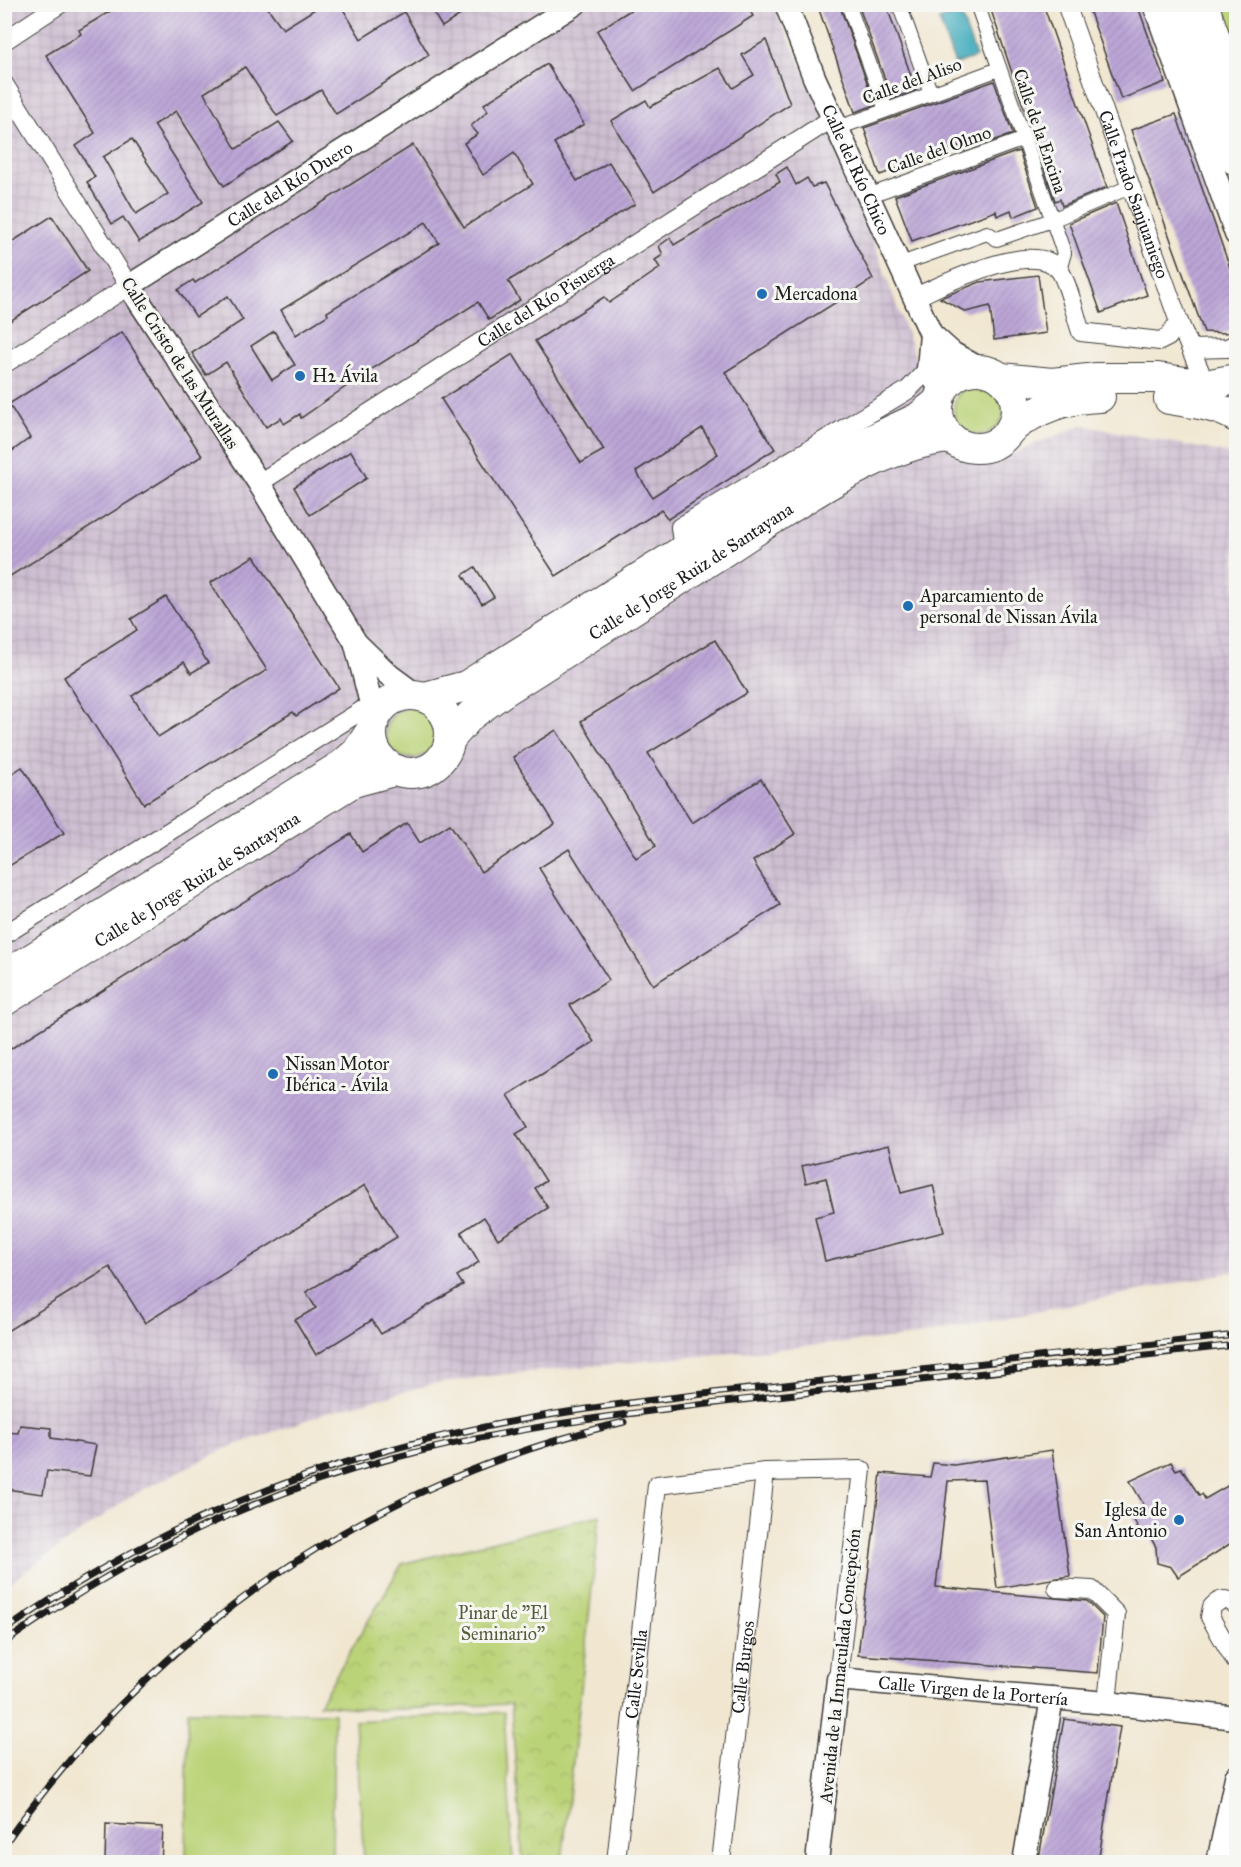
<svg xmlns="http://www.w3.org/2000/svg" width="1241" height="1867" font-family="'IM FELL Great Primer',serif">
<defs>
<pattern id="industrial-grid" width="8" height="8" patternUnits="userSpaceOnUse" patternTransform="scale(1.5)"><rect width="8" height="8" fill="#cebed1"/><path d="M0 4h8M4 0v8" fill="none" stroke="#b0a3b3"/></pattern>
<pattern id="park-crowns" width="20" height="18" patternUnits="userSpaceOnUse" patternTransform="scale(1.5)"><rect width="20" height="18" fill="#bbd378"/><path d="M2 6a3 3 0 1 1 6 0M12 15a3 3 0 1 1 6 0" fill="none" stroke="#a0b567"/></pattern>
<pattern id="building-hatch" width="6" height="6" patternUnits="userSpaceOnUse" patternTransform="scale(1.5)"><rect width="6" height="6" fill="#bca6d7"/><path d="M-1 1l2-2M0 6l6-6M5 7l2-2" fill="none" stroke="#a18eb8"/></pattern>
</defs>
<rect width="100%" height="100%" fill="#f6f6f2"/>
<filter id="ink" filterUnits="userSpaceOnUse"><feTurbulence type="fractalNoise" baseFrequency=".0167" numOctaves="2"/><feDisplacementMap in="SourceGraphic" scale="12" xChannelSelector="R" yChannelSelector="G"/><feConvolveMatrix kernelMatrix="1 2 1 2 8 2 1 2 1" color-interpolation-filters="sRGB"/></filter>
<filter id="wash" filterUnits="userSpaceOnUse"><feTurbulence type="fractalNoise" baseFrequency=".008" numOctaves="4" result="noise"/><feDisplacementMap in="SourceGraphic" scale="24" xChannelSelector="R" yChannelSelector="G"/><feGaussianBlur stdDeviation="1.35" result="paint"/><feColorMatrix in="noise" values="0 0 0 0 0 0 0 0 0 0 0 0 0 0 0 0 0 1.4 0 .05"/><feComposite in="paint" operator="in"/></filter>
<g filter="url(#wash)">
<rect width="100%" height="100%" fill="#f1e7d1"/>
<polygon fill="url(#industrial-grid)" points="5,5 773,5 841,151 922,376 956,449 1001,458 1082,425 1236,455 1236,1271 918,1336 505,1374 432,1384 326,1413 222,1450 131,1496 5,1586"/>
<g fill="#bbd378" stroke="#6c784a" stroke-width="1.5">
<circle cx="979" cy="409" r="25"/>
<circle cx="411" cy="733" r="25"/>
<polygon points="188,1711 334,1713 332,1862 186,1862"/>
<polygon points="504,1712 513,1862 364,1862 355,1721"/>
</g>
<g fill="url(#park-crowns)" stroke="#6c784a" stroke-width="1.5">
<polygon points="1216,5 1236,5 1236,62"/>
<polygon points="600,1515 562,1862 523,1862 511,1704 377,1710 319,1704 402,1564"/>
</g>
<polygon fill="#3ba9bb" stroke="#2c626c" stroke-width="1.5" points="960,12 976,57 955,64 939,20"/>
<g id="blocks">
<g fill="url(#building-hatch)" fill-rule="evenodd">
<path d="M122,4h143l18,25 40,-25h17l21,35 43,-27 25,43 -93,59 -15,-24 -44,26 -32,-49 -41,26 32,56 43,-27 14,19 -69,45 -48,-75 -22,14 49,77 -64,40 -16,-25 -11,7 -25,-42 8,-5 -19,-31 19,-13 -49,-78 35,-21 -2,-4zM132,139l36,55 -32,20 -33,-57z"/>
<polygon points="428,4 477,4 442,27"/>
<polygon points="640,4 746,4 753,16 635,91 597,31"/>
<polygon points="817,4 839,4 875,105 855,112"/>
<polygon points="858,4 886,4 916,90 892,99"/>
<polygon points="989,4 1043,4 1107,187 1062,206 1060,199 1055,201"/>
<polygon points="1087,4 1137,4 1165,82 1121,99"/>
<polygon points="766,40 790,104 654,192 611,121 646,100 650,107 720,68 733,88 754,75 742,55"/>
<path d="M547,64l37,60 -30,19 23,38 32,-19 26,42 -127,77 12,19 -31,20 -11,-18 -114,72 -63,44 -1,-4 -16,10 -3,-6 -15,9 -40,-65 -20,13 -14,-22 51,-33 -15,-24 -32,21 -18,-27 15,-10 2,3 218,-138 51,82 69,-43 -19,-31 -31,22 -19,-32 14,-9 -7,-8 17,-15 -4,-7zM426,222l13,21 -112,69 1,3 -32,20 -15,-25zM274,331l21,34 -23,15 -21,-34z"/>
<polygon points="994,81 1013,134 961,152 959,146 880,175 864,128"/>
<polygon points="1176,114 1236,285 1236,329 1226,333 1204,332 1131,130"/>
<polygon points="1019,151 1038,207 1013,217 1011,210 997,216 996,211 912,241 895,196"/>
<path d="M787,167l9,18 11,-7 5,9 12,-4 49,96 -148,93 50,77 -107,70 -7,-9 -105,66 -115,-177 72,-45 68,109 23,-13 -69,-109 69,-44 5,6 51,-35 -5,-8 8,-5 -4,-9 11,-8 4,7 106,-63 -4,-8zM702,428l16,26 -66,43 -16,-26z"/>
<polygon points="1116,203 1147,295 1101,313 1069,223"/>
<polygon points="52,216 88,271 4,325 4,247"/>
<polygon points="1038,275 1046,333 994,340 990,306 966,312 940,298 980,282"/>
<polygon points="122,332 202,456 4,580 4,457 30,438 9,404"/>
<polygon points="351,451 367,478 310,515 294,487"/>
<polygon points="254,556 339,688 296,716 293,712 144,804 64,677 137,630 131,619 166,597 208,663 191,673 184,662 132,696 158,737 267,670 210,583"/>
<polygon points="475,567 494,597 482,604 463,575"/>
<polygon points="715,640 747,693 648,753 692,823 761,779 795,834 753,861 780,905 653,985 569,849 539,868 609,980 570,1005 594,1042 508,1095 528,1127 516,1134 546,1181 535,1188 548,1208 498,1239 484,1217 461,1232 479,1262 457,1276 463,1285 381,1334 372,1320 316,1355 295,1320 316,1308 306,1292 397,1237 365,1185 145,1323 110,1267 4,1333 4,1053 351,834 362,852 407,823 420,843 450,824 481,872 555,824 513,757 556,730 636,858 656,846 581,721"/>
<polygon points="22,767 64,833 4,869 4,779"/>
<polygon points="889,1145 901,1193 933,1185 944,1232 825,1261 815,1217 834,1212 826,1178 806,1183 802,1166"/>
<polygon points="20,1425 51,1428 51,1438 96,1445 90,1476 47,1471 43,1494 6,1489 9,1465 4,1464 4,1432 18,1433"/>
<polygon points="1052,1450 1070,1576 997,1588 984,1480 948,1481 936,1587 1087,1601 1103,1617 1098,1673 858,1655 881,1473 930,1477 933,1463 954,1465"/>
<polygon points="1171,1462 1176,1470 1181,1468 1199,1495 1202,1494 1205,1499 1236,1481 1236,1540 1178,1577 1171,1567 1157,1563 1156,1547 1146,1530 1140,1532 1132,1516 1145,1507 1130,1481"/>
<polygon points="1064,1719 1120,1727 1098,1863 1038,1863"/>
<polygon points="106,1824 163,1827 161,1863 105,1863"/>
</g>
</g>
</g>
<g filter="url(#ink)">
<use href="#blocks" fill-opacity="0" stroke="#3c3a37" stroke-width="1.5"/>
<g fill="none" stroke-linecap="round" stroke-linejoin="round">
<g stroke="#3c3a37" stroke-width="16">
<g id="pedestrian">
<polyline points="848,4 886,110"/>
<polyline points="899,4 931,94"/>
<polyline points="977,4 1064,253 1059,270"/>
<polyline points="838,128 999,69"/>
<polyline points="868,196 1024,139"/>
<polyline points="898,265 987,233 997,239 1052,220 1132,186"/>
</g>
</g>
<g stroke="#3c3a37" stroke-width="20">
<g id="minor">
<path id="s1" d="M1066,4l113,318 27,63"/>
<polyline points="4,41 60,4"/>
<polyline points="4,84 129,286 4,364"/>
<path d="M913,298c28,-12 123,-62 147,-27 9,14 15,44 21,61l79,9 8,-4 11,-15"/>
<polyline points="1191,349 1227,348 1236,344"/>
<path id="s2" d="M259,483l574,-365"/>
<polyline points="683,551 680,527 908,390 928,369 952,353"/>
<polyline points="4,935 372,704 391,700"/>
<polyline points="1057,1588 1092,1590 1116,1614 1107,1703"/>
<path d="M1236,1605c-8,-7 -16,-7 -24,2l-2,10 26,45"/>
<path id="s3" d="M616,1862l41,-377 108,-13 97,-2 -24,209"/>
<path id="s4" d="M721,1862l44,-390"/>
</g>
</g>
<g stroke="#3c3a37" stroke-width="25">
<g id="tertiary">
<path id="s5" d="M786,4l28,73 117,257 21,19 30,17"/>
<polyline points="1154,4 1236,234"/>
<polyline points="931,334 928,369 942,392"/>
<polyline points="356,645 375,719"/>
<path id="s6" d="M416,695l-27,-20 -33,-32 -97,-160 -130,-197 446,-282"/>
<path id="s7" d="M817,1862l21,-183 269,24 129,15"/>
<polyline points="1024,1862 1052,1698"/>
<polyline points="1218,1862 1236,1777"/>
</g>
</g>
<g stroke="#3c3a37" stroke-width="32">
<g id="trunk">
<polyline points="1179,4 1236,160"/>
<polyline points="1203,4 1236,97"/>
<circle cx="977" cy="409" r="39"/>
<polyline points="1001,378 1052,383 1097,378 1158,378 1206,385 1236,379"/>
<path d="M1169,399c24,4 47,6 67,18"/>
<path d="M1012,428c26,-20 55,-30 88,-31"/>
<circle cx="411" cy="734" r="39"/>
<polyline points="425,697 466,686 791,483 856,447 918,418 939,401"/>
<path id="s8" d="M449,740l22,-25 32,-23c71,-46 143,-91 215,-137 63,-40 159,-112 233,-117"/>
<polyline points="4,976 342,765 357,752 372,729"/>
<path id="s9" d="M4,1001l349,-219 44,-12"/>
</g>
</g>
<use href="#pedestrian" stroke="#fff" stroke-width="14"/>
<use href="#minor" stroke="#fff" stroke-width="18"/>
<use href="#tertiary" stroke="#fff" stroke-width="22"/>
<use href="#trunk" stroke="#fff" stroke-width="30"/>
<g stroke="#1c1c1c" stroke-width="7">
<g id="rail">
<path d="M4,1631c130,-91 273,-155 427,-192 125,-31 255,-43 382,-57 141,-16 282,-32 423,-47"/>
<path d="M4,1643c118,-84 249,-148 389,-185 137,-36 279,-50 420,-66 141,-16 282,-32 423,-47"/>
<path d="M4,1845c152,-216 364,-362 620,-423"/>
</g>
</g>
<use href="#rail" stroke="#f6f6f2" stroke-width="4.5" stroke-dasharray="14" stroke-linecap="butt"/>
</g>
</g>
<g fill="#1f6fb2" stroke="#f6f6f2" stroke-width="2">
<circle cx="762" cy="294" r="6"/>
<circle cx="300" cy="376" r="6"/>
<circle cx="908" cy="606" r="6"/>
<circle cx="273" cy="1074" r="6"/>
<circle cx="1179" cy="1520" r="6"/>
</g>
<g text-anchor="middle" stroke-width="6" stroke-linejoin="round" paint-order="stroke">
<g font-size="18" fill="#1c1c1c" stroke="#f6f6f2">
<text transform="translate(912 81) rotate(-20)" y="6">Calle del Aliso</text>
<text transform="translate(1040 131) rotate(71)" y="6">Calle de la Encina</text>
<text transform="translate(939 150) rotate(-20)" y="6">Calle del Olmo</text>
<text dy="6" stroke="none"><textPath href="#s5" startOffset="180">Calle del Río Chico</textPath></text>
<text dy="6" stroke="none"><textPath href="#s6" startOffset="693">Calle del Río Duero</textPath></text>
<text dy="6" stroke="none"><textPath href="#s1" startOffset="202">Calle Prado Sanjuaniego</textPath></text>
<text dy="6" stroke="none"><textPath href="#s2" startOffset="340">Calle del Río Pisuerga</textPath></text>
<text transform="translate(180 363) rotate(57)" y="6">Calle Cristo de las Murallas</text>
<text dy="6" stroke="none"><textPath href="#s8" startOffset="296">Calle de Jorge Ruiz de Santayana</textPath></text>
<text dy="6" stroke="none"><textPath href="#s9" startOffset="228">Calle de Jorge Ruiz de Santayana</textPath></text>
<text transform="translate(840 1666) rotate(-84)" y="6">Avenida de la Inmaculada Concepción</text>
<text dy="6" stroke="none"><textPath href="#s4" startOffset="196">Calle Burgos</textPath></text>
<text dy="6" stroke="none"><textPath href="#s3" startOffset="189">Calle Sevilla</textPath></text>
<text dy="6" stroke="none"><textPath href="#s7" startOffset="320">Calle Virgen de la Portería</textPath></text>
</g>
<g font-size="18" fill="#1c1c1c" stroke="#f6f6f2" text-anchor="start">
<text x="774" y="300">Mercadona</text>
<text x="312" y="382">H2 Ávila</text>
<text x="920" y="602">Aparcamiento de<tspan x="920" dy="21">personal de Nissan Ávila</tspan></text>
<text x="285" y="1070">Nissan Motor<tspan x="285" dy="21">Ibérica - Ávila</tspan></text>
<text x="1167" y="1516" text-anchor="end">Iglesa de<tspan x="1167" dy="21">San Antonio</tspan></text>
</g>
<g font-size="18" fill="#545c3c" stroke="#f6f6f2">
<text x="503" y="1619">Pinar de "El<tspan x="503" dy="21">Seminario"</tspan></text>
</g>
</g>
<rect width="1241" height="1867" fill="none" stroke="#f6f6f2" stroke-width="24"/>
</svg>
